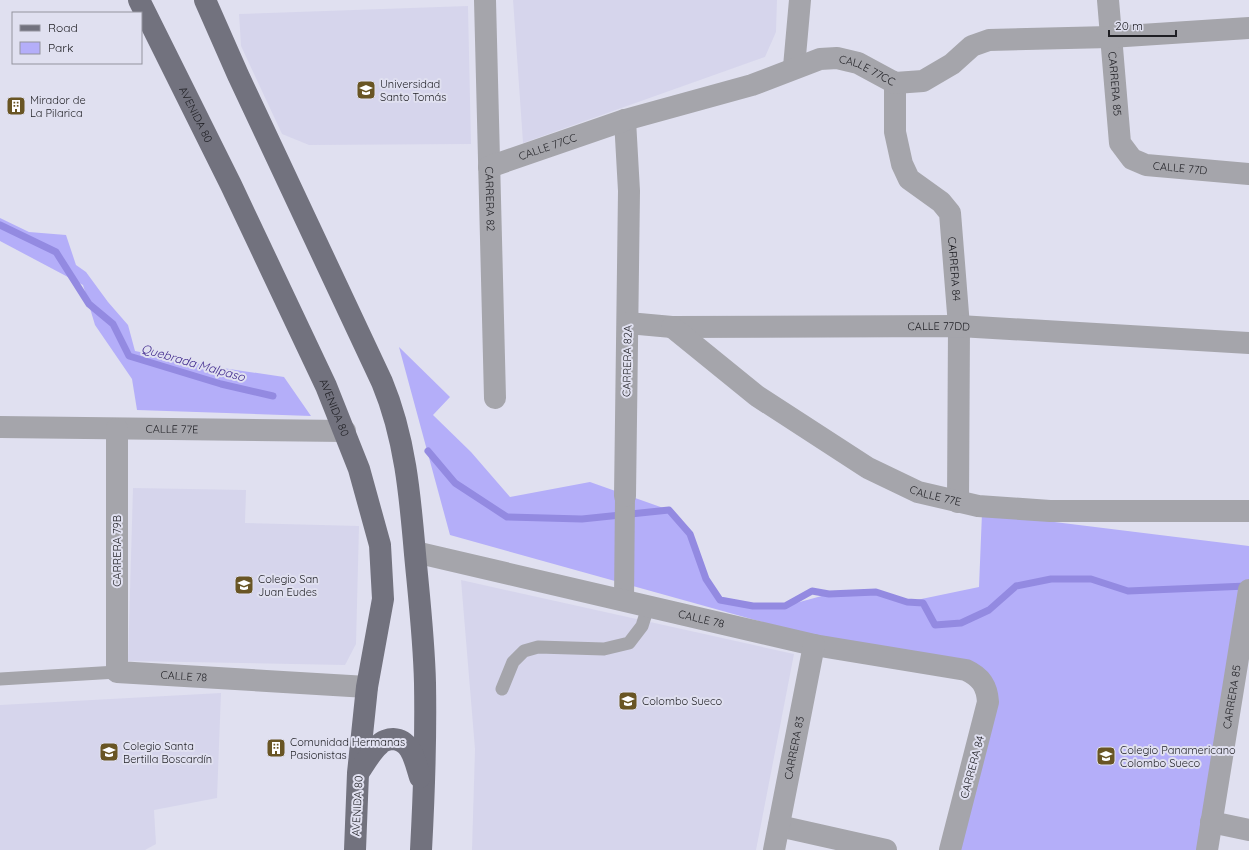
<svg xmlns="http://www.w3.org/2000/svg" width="1249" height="850" font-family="Quicksand,sans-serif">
<rect width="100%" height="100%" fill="#e0e0f0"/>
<g fill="#d6d5ec">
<polygon points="513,0 777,0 776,32 765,57 523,143"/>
<polygon points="468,6 471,144 309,145 282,134 241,46 239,14"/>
<polygon points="133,488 246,490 245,523 359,526 356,644 345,665 128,661"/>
<polygon points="461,580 794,654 756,850 472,850 475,749"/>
<polygon points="221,693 217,798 154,810 156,844 145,850 0,850 0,705"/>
</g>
<g fill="#b4aef9">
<polygon points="0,218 29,232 66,235 76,265 86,272 108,302 128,325 135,351 216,367 284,377 311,416 137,410 132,379 95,325 83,285 0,241"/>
<polygon points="399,347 450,397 433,415 471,452 510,497 590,482 669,510 690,534 706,579 720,600 753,606 785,606 829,594 876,592 907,602 979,587 982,513 1249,546 1249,636 1211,850 949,850 985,684 450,535"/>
</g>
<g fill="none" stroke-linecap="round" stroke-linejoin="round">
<g stroke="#938ae1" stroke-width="7">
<polyline points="0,225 56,252 89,304 113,324 129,356 221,384 273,396"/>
<polyline points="428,451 455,483 507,517 582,519 669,510 690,534 706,579 720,600 753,606 785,606 812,591 829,594 876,592 907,602 923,603 935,625 961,623 989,610 1016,586 1051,579 1091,579 1128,591 1247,586"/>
</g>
<g stroke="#a5a5ab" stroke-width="13">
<polyline points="0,679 117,672"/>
<polyline points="502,689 513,662 524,651 538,647 604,649 629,643 642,626 648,607"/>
</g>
<polyline stroke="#a5a5ab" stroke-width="20" points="624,601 625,496"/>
<g stroke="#a5a5ab" stroke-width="22">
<path id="s1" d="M485,0l10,398"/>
<path id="s2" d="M1108,0l12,143 12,16 14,6 103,9"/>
<polyline points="794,67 800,0"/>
<path id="s3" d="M895,83v49l7,32 7,15 32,23 9,11 9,113 -1,176"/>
<polyline points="625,120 629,191 625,496"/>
<path id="s4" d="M489,167l136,-47 127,-35 68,-26 17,-1 21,5 37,20 28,-2 29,-17 20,-18 17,-6 121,-3 139,-9"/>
<path id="s5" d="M628,323l44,4 287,-1 290,17"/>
<path id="s6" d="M672,327l85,69 111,72 50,24 60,14 72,5h199"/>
<path id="s7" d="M0,427l345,4"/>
<path id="s8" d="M117,429v243l250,15"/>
<path id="s9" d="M415,552l399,93 152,25c15,7 21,16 22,32l-38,148"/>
<polyline points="1211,822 1249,830"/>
<polyline points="779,826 886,850"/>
<path id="s10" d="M774,850l40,-205"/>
<path id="s11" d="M1207,850l42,-260"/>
</g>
<g stroke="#72727e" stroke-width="22">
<path id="s12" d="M139,0l92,185 95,201 33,83 21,76 3,54 -16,88 -9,86 -3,77"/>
<path d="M205,0l33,75 144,307c23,55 28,113 33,172 4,43 9,86 10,129 1,56 -1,112 -4,167"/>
<path d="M359,772c6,-9 12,-20 20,-27 3,-4 10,-6 14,-6 19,1 22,23 27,38"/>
</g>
</g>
<defs>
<g id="university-square" transform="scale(1)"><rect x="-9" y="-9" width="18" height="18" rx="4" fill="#695524" stroke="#e0e0f0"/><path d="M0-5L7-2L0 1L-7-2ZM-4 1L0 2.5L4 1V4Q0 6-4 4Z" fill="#fff"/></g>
<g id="building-square" transform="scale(1)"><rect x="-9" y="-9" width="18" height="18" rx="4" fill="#695524" stroke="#e0e0f0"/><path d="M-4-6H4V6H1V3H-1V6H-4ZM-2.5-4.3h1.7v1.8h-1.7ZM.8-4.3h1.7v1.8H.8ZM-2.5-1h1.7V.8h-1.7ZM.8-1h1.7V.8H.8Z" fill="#fff"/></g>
<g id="school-square" transform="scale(1)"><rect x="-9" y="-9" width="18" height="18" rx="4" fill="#695524" stroke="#e0e0f0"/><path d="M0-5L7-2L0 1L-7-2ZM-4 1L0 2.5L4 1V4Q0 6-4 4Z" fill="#fff"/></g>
</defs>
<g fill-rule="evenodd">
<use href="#university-square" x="366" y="90"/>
<use href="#building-square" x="16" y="106"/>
<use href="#school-square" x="244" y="585"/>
<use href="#school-square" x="628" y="701"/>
<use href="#building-square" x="276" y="748"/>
<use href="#school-square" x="109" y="752"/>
<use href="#school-square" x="1106" y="756"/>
</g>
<g text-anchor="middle" stroke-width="4" stroke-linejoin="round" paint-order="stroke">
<g font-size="11" fill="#1f1f24" stroke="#e0e0f0">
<text dy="4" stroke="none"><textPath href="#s4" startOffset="398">CALLE 77CC</textPath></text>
<text dy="4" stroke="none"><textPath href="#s2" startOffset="84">CARRERA 85</textPath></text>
<text dy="4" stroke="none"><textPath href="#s12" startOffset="128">AVENIDA 80</textPath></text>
<text dy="4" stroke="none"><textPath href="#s4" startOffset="62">CALLE 77CC</textPath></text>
<text dy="4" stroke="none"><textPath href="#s2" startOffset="213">CALLE 77D</textPath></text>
<text dy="4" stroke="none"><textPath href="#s1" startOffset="199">CARRERA 82</textPath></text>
<text dy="4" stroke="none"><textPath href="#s3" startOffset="208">CARRERA 84</textPath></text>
<text dy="4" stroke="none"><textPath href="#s5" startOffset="311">CALLE 77DD</textPath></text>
<text transform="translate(627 361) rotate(-89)" y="4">CARRERA 82A</text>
<text dy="4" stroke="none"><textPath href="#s12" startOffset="452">AVENIDA 80</textPath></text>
<text dy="4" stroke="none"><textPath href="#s7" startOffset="172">CALLE 77E</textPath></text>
<text dy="4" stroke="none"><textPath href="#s6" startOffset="315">CALLE 77E</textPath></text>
<text transform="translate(117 551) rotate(-90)" y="4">CARRERA 79B</text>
<text dy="4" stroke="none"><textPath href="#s9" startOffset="294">CALLE 78</textPath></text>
<text dy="4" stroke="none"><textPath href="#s8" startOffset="310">CALLE 78</textPath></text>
<text dy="4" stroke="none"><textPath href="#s11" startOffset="155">CARRERA 85</textPath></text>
<text dy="4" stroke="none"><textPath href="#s10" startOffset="104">CARRERA 83</textPath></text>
<text transform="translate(972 767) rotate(-75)" y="4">CARRERA 84</text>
<text transform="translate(357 806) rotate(-87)" y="4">AVENIDA 80</text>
</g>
<g font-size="11" fill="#1f1f24" stroke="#e0e0f0" text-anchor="start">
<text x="380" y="88">Universidad<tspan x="380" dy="13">Santo Tomás</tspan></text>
<text x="30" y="104">Mirador de<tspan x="30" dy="13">La Pilarica</tspan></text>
<text x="258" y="583">Colegio San<tspan x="258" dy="13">Juan Eudes</tspan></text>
<text x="642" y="705">Colombo Sueco</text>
<text x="290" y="746">Comunidad Hermanas<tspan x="290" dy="13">Pasionistas</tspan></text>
<text x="123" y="750">Colegio Santa<tspan x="123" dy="13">Bertilla Boscardín</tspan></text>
<text x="1120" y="754">Colegio Panamericano<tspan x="1120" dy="13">Colombo Sueco</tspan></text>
</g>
<g font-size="12" font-style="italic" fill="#412a8e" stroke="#e0e0f0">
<text transform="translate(193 363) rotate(16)" y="4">Quebrada Malpaso</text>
</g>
</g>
<rect x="12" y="12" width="130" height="52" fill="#e0e0f0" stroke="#93939e"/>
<rect x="20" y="25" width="20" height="6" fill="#72727e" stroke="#93939e"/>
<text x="48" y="32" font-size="12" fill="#1f1f24">Road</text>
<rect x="20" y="42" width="20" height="12" fill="#b4aef9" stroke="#93939e"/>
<text x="48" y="52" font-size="12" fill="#1f1f24">Park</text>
<path d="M1109 30v6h67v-6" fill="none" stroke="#1f1f24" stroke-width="2"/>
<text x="1115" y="30" font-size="12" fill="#1f1f24" stroke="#e0e0f0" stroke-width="3" paint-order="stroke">20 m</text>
</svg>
